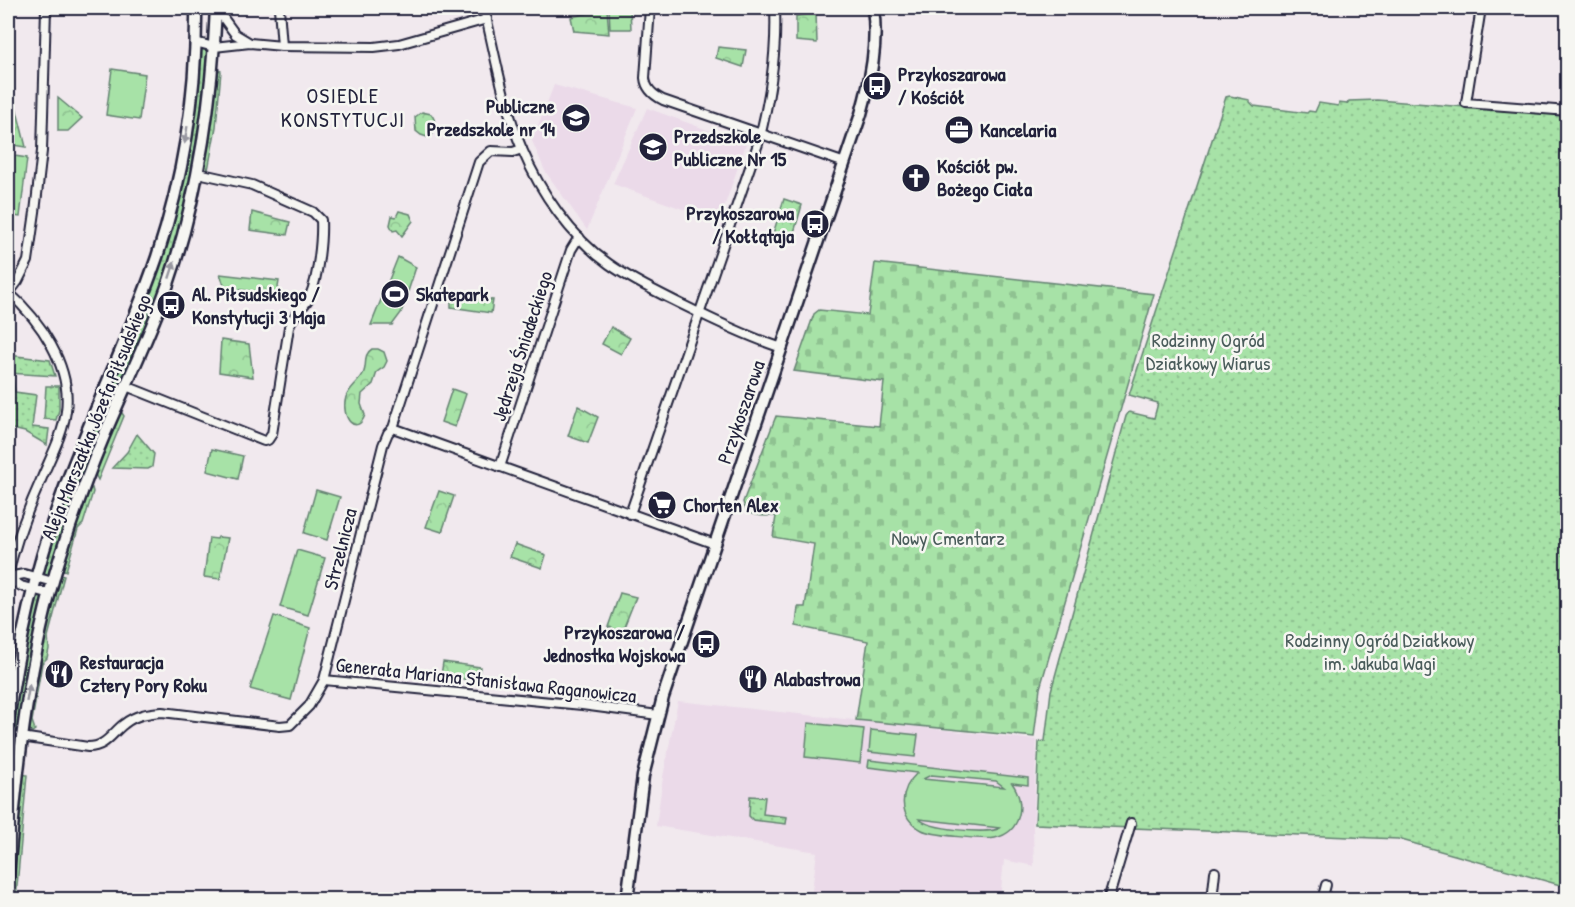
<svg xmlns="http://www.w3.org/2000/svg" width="1575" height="907" font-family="'Patrick Hand',sans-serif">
<defs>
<pattern id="grass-dots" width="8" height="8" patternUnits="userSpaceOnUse" patternTransform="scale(1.5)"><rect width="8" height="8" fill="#a7e2a7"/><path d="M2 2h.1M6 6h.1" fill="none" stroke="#8fc291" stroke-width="1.8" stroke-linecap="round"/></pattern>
<pattern id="cemetery-stones" width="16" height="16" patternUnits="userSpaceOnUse" patternTransform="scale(1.5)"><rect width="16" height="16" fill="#a7e2a7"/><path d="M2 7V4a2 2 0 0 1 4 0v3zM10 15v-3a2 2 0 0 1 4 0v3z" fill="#8fc291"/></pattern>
<pattern id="park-crowns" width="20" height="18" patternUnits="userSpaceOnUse" patternTransform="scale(1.5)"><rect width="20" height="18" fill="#a7e2a7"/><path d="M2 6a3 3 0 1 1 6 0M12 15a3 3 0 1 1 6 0" fill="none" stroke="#8fc291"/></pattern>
</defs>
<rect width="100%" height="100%" fill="#f1e9ee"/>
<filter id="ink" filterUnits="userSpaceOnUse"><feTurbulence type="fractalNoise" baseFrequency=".0167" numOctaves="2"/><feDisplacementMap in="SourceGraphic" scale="12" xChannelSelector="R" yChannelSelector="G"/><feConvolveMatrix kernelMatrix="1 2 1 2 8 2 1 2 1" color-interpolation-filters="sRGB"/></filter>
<g filter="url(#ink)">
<g fill="#ebdae9">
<polygon points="554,85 637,108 587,230 545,171 532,141"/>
<polygon points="647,108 746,144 719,222 613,184"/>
<polygon points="678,701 1037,740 1033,828 1034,866 1004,860 1000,899 811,899 817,852 656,826 663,777"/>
</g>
<g fill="url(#grass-dots)" stroke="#648271" stroke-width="1.5">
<polygon points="201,49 208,51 209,53 199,141 177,237 154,307 50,573 47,575 43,572 66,500 82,455 153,280"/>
<polygon points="218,70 221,71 216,127 208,170 205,162"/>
<polygon points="1230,96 1250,100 1250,102 1254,106 1307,113 1309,111 1315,112 1319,103 1338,106 1339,103 1347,104 1349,101 1377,100 1567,115 1567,185 1562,217 1568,220 1563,234 1568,236 1567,887 1398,839 1035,824 1039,742 1045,741 1051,691 1126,416 1129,412 1154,418 1158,403 1129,395 1226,97"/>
<polygon points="8,355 50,360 55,376 8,373"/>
<polygon points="13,378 15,392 36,395 32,427 49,429 47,445 25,432 8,428 9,381"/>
<polygon points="46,386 59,386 59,410 56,420 44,419"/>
<polygon points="122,413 124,416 98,480 95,474 96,468 120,414"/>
<polygon points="137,434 154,454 152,467 148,469 112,468 127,452"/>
<polygon points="92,488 93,492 83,524 78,529 66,571 62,569 87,492"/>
<polygon points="60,575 64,576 48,637 49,649 47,658 42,663 32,721 35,730 32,732 28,728 41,649"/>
<path d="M38,595l5,2 -21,102 -12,94 -2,4c-1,-49 7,-95 16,-143 4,-19 7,-40 14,-59z"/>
<polygon points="22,774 27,775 17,886 16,899 10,900"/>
<polygon points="750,796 765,797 763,814 787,817 786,824 753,820 749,816"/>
</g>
<path fill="url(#cemetery-stones)" stroke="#648271" stroke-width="1.5" d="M875,263l279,31 -114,394 -6,49 -178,-17 12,-79 -72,-15 2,-19h7l9,-63 -41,-7 3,-21c-14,-1 -29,3 -33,-14l33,-86 103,10 5,-44 -90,-11 20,-57 5,-4 49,5z"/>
<g fill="url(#park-crowns)" stroke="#648271" stroke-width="1.5">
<polygon points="607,9 609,34 574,31 571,17"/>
<polygon points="816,13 817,43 796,41 796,16"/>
<polygon points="718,47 746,50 743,67 716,58"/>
<polygon points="58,98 82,118 68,131 58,131"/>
<polygon points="16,107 26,147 8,144 8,111"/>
<path d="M422,112l9,2c6,7 5,17 -1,24l-9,-3 -5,-4 -1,-14z"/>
<polygon points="784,199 802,205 791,243 772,237"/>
<polygon points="399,211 410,214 413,221 402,236 397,230 393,231 390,225 392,216 396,217"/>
<polygon points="252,212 290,222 287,235 250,230"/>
<polygon points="220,274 279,281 277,294 225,288"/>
<polygon points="451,298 493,300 491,313 451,307"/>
<polygon points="611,327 630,338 621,354 602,344"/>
<polygon points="221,340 249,344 253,377 219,372"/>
<path d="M372,349h6l6,3 3,9 -3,6 -7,5 -4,12 -11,10 -1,10 4,11c-8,22 -25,3 -19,-18 4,-10 12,-14 17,-23 5,-9 -1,-19 9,-25z"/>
<polygon points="452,389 466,394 455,427 441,422"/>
<polygon points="578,406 598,417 588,443 568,436"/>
<polygon points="439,491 454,496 442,532 426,527"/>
<polygon points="218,537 228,538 220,579 204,577 209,538 217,539"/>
<polygon points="515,544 546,555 542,568 510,557"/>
<polygon points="620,593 636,597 622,632 608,627"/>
<polygon points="443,662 480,667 478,681 441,676"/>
</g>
<g fill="#a7e2a7" stroke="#648271" stroke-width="1.5" fill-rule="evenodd">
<polygon points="609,8 630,8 631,29 610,29"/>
<polygon points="112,69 145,74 139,120 106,115"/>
<polygon points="8,155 27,158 20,217 8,215"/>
<polygon points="398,257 416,267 401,313 392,325 371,325"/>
<polygon points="212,449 243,456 238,479 207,471"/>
<polygon points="316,490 340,497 327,540 304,533"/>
<polygon points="297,550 325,558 308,615 280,607"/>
<polygon points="274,616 310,628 291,700 250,689"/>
<polygon points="808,723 864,729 860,763 805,757"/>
<polygon points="871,730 918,735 915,757 869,752"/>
<path d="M869,760l159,18v7l-16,-2c14,19 10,49 -17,55 -10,2 -64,-3 -73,-8 -25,-13 -23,-40 -5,-57l-49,-6zM931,775l65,6 8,6 -81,-8zM919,819l81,9c-12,7 -71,1 -81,-9z"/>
</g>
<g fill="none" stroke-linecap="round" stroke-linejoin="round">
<g stroke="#22223b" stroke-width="12">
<g id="street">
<polyline points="216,8 235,34 250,43"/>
<polyline points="279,8 282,46"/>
<path d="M484,8c11,46 19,96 38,141 18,43 49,88 87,115 24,17 50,29 76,42 32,16 64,31 97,42"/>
<path d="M650,8l-5,70c1,11 8,17 18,22l182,63"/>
<polyline points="1481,8 1466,103 1568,111"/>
<polyline points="195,42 214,47 250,43 282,46 374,47 399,44 487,19"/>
<path d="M8,292c32,28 64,74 58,119 -3,24 -16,47 -25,69 -14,31 -26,63 -33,95"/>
<polyline points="9,293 18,281 28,261 35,212 42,151 46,8"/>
<path d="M126,386l138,55 4,-1 4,-6 17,-107c3,-13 16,-19 21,-31 8,-18 12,-57 11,-76l-8,-8 -61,-27 -54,-12"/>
<polyline points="393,428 715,544"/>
<polyline points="500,467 571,250 579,237"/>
<path d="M630,514l128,-370c12,-45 19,-90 17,-136"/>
<polyline points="8,577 24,574 53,582"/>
<polyline points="8,578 21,586 50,594"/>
<polyline points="324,680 383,445 388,433 393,428 479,162 491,151 513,152 522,149"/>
<path d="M21,737l67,10c18,0 23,-13 36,-23 11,-9 24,-11 38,-12l118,14 10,-1 19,-19 15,-26 258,25 76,10"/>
<polyline points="1108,900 1131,823"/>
<polyline points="1212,900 1215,872"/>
<polyline points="1322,900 1326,885"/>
</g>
</g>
<g stroke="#22223b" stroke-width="15">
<g id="secondary">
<path d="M8,722c10,-76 27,-152 53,-224 29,-81 68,-159 96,-241 26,-79 40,-165 39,-249"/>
<path d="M8,876c9,-109 20,-218 53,-322 12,-38 25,-75 40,-111 22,-53 48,-105 67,-159 31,-90 44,-182 48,-276"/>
<path d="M627,900l16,-124 20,-79 198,-583c10,-36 17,-69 12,-106"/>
</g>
</g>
<use href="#street" stroke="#f6f6f2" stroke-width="8"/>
<use href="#secondary" stroke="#f6f6f2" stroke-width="10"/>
</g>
<defs><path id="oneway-solid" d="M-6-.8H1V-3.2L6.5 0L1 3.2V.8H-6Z" transform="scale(1.5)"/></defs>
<g fill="#9797a0">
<use href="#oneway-solid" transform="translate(186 135) rotate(99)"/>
<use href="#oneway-solid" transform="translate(172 270) rotate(-72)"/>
<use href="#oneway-solid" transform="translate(28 693) rotate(-80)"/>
</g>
</g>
<defs>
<g id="bus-disc" transform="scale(1.5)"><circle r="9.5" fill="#22223b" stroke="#f6f6f2"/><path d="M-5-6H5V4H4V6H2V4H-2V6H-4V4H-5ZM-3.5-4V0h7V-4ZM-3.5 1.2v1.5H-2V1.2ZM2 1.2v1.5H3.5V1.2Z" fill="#fff"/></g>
<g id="school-disc" transform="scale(1.5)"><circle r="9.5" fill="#22223b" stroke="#f6f6f2"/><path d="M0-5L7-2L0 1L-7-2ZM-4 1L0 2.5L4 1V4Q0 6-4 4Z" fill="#fff"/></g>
<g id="office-disc" transform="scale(1.5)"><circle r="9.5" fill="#22223b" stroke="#f6f6f2"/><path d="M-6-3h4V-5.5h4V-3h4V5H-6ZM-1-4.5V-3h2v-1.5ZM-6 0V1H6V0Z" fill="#fff"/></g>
<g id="church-disc" transform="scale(1.5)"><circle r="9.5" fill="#22223b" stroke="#f6f6f2"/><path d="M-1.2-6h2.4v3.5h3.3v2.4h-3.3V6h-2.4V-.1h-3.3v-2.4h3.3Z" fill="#fff"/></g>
<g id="stadium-disc" transform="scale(1.5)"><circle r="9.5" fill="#22223b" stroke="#f6f6f2"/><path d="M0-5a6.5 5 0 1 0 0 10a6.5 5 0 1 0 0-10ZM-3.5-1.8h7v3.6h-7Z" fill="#fff"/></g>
<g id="supermarket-disc" transform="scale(1.5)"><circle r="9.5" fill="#22223b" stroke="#f6f6f2"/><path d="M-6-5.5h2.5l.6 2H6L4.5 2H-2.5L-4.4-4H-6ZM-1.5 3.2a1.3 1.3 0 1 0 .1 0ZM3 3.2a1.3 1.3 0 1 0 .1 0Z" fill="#fff"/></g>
<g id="restaurant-disc" transform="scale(1.5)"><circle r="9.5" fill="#22223b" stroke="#f6f6f2"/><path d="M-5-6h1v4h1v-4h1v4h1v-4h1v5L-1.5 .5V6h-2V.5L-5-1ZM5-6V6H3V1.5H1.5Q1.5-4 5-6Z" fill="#fff"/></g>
</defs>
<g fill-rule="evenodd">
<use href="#bus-disc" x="877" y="86"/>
<use href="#school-disc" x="576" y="118"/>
<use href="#office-disc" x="959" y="130"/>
<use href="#school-disc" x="653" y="147"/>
<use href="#church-disc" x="916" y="178"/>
<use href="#bus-disc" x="815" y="224"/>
<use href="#stadium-disc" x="395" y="294"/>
<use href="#bus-disc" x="171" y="305"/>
<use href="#supermarket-disc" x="662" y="505"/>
<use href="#bus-disc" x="706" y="644"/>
<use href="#restaurant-disc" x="59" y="674"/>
<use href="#restaurant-disc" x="753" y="679"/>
</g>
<g text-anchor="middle" stroke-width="5" stroke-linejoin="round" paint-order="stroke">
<g font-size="20" font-weight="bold" fill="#22223b" stroke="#f6f6f2" text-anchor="start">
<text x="898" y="81">Przykoszarowa<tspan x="898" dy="23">/ Kościół</tspan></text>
<text x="555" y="113" text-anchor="end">Publiczne<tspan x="555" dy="23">Przedszkole nr 14</tspan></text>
<text x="980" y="137">Kancelaria</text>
<text x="674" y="143">Przedszkole<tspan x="674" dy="23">Publiczne Nr 15</tspan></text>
<text x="937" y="173">Kościół pw.<tspan x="937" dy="23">Bożego Ciała</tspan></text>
<text x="794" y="220" text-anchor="end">Przykoszarowa<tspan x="794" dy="23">/ Kołłątaja</tspan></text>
<text x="192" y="301">Al. Piłsudskiego /<tspan x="192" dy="23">Konstytucji 3 Maja</tspan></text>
<text x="416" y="301">Skatepark</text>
<text x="683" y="512">Chorten Alex</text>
<text x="685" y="639" text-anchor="end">Przykoszarowa /<tspan x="685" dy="23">Jednostka Wojskowa</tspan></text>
<text x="80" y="669">Restauracja<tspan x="80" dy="23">Cztery Pory Roku</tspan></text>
<text x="774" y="686">Alabastrowa</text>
</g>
<g font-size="20" fill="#4a5c5b" stroke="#f6f6f2">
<text x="1208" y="347">Rodzinny Ogród<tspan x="1208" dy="23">Działkowy Wiarus</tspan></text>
<text x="948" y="545">Nowy Cmentarz</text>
<text x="1380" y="647">Rodzinny Ogród Działkowy<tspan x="1380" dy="23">im. Jakuba Wagi</tspan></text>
</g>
<g font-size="20" fill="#22223b" stroke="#f6f6f2">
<text transform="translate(522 346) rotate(-72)" y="7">Jędrzeja Śniadeckiego</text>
<text transform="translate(741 412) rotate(-71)" y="7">Przykoszarowa</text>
<text transform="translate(96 417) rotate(-68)" y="7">Aleja Marszałka Józefa Piłsudskiego</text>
<text transform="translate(340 549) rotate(-76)" y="7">Strzelnicza</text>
<text transform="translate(486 680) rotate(6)" y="7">Generała Mariana Stanisława Raganowicza</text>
</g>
<g font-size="21" letter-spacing="1.5" fill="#22223b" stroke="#f6f6f2">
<text x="343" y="103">OSIEDLE<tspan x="343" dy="24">KONSTYTUCJI</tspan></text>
</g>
</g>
<rect width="1575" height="907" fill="none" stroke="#f6f6f2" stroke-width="30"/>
<rect x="15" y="15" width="1545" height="877" fill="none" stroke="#22223b" stroke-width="2" filter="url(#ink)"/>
</svg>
